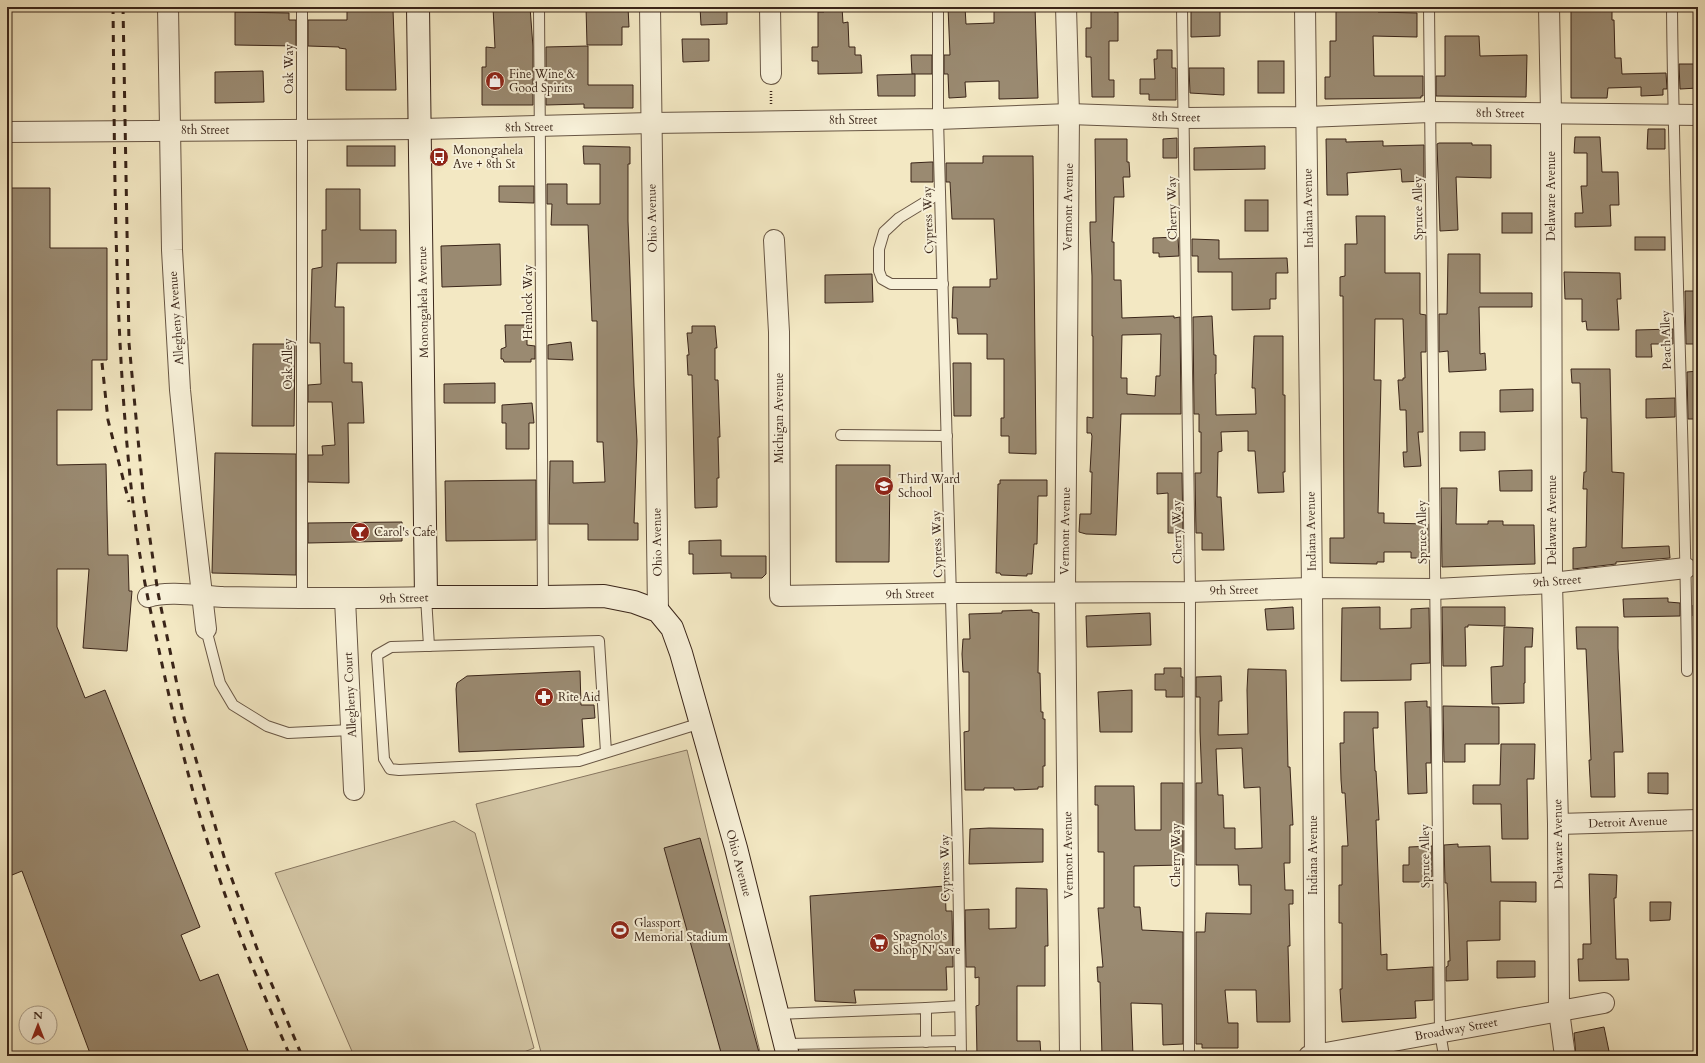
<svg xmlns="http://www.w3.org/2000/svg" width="1705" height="1063" font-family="Cardo,serif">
<rect width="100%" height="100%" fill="#f3e8c3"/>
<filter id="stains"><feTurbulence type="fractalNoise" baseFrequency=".005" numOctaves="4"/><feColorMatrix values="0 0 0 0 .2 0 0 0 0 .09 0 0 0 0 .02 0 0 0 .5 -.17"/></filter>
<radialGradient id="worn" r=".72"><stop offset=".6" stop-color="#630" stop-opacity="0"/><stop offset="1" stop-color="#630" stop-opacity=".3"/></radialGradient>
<g fill="#d4c7a6" stroke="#877660">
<polygon points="687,750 761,1056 542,1056 476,804"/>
<polygon points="454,821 475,833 534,1048 514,1056 354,1056 275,873"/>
</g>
<g fill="#9a8a71" stroke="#3a2519" fill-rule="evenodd">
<polygon points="493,7 530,7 533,47 533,105 482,105 482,67 486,67 486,47 495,48"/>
<polygon points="586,7 628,7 629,27 622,27 622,45 587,45"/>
<polygon points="700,7 727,7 727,24 701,25"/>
<polygon points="824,7 842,7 843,23 848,22 849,47 855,47 855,55 861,55 862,73 818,74 818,61 812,61 812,47 818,47 818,12 824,12"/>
<polygon points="948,7 965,7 966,24 994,23 994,7 1035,7 1038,98 999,99 999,81 965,82 966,97 949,98 948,74 944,74 944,55 950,55"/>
<polygon points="1091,7 1114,7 1114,12 1118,12 1118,41 1109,41 1109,80 1114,80 1114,97 1092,97 1091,57 1086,57 1086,28 1091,28"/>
<polygon points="1193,7 1220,7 1220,36 1191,37 1191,9 1193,9"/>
<polygon points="1336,7 1378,7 1378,12 1417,13 1417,37 1373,36 1374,76 1423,76 1423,96 1421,96 1421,98 1325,99 1325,77 1330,77 1330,41 1336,41"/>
<polygon points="1571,7 1612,7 1612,20 1614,20 1615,58 1621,58 1622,74 1666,73 1667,89 1663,89 1663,95 1641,96 1641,87 1608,88 1607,98 1571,98"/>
<polygon points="393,10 396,90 346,90 346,49 339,48 339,47 308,46 308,20 347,20 347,11"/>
<polygon points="235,12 289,13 289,20 296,20 296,46 235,45"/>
<polygon points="1445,36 1479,36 1480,56 1527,55 1526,97 1436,96 1436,76 1445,76"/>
<polygon points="682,39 709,39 709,61 683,62"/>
<polygon points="588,46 588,85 633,85 633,108 584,108 584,104 546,105 546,47"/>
<polygon points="1157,50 1172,50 1172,68 1176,68 1176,100 1149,100 1149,94 1140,94 1140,79 1155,79 1154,59 1157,59"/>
<polygon points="911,55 932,55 932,74 912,74"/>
<rect x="1258" y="61" width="26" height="32"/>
<polygon points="1679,64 1698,64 1698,88 1680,89"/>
<polygon points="1189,68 1224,68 1224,95 1190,93"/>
<polygon points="263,71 264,102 215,103 215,72"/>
<polygon points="915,74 915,96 878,96 877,75"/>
<polygon points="1648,129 1665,129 1665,149 1647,149"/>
<polygon points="1575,137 1600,137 1602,172 1618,172 1619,205 1610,205 1611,226 1575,227 1575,213 1583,213 1581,186 1587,186 1587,153 1574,153"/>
<polygon points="1177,138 1177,158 1163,158 1163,139"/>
<path d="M1095,139h32v23h2l1,15h-7l1,20h-10l-2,45h2v38h7l1,38 52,-2v2l6,-1 1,97h-60l-5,121 -30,-1 -7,-2 1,-18h11l1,-42h-2l2,-36 -1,-3h-4v-16l6,1v-82h-1v-60l-2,-45v-9h6zM1161,334l-1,42h-4l-1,20 -28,-2v-16h-6l1,-43z"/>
<polygon points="1326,139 1346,139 1346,142 1383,141 1383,146 1424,145 1424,181 1402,182 1401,169 1347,173 1348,195 1327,195"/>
<polygon points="1439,143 1472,143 1472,145 1491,145 1491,178 1456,177 1458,230 1440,231 1437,144"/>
<rect x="347" y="146" width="48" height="20"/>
<polygon points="583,146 630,147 630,164 628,164 628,221 634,386 637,441 634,523 638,523 638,540 588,540 588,524 549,524 550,461 573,461 573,483 605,482 603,442 597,442 597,321 592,321 588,225 551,225 552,204 547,204 547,184 567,184 567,204 600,204 600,164 584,164"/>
<polygon points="1265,146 1265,169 1194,170 1194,148"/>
<polygon points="983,156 1033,156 1036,454 1009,453 1009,436 1001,436 1001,418 1004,418 1004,359 987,359 987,334 958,334 957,318 952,318 953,287 990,287 990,279 997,279 994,219 952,219 950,182 946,182 946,163 983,163"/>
<polygon points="931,162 933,162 933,182 911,182 911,163"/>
<polygon points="499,186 534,186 534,203 499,202"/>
<polygon points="7,188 50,188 50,248 107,248 107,360 92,360 92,410 57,410 57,465 106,464 108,555 128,555 129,591 132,591 127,651 83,648 89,569 57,569 57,627 85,698 105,690 200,927 181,935 200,981 218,974 250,1056 91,1056 22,871 7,877"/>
<polygon points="326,189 360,189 360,230 396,230 396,263 337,263 335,307 344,307 344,363 352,363 352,382 362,382 364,423 348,423 349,483 308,482 308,455 323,455 322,446 335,445 332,402 308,402 308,385 321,384 320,343 310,343 312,269 322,267 322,230 326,230"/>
<rect x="1245" y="200" width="23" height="31"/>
<rect x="1502" y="213" width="30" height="20"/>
<polygon points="1356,216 1385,216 1385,273 1420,273 1420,314 1426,315 1426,352 1421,352 1423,432 1418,432 1421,466 1404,467 1403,452 1407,452 1406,410 1400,410 1398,380 1403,380 1403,378 1405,378 1403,319 1375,319 1374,380 1381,380 1378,513 1384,513 1384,523 1428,524 1428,558 1411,558 1411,552 1384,552 1384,562 1377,562 1377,564 1330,563 1330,538 1344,538 1343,296 1340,296 1340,277 1345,276 1345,244 1357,244"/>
<polygon points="1178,237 1179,256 1159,257 1159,253 1153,253 1153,238"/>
<rect x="1635" y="237" width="30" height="13"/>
<polygon points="1192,239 1219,240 1219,259 1287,258 1288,273 1276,273 1276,299 1270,299 1270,309 1232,310 1232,272 1198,272 1198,256 1192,256"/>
<polygon points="500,244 501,285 442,287 441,246"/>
<polygon points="1448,254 1480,254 1480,293 1532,293 1532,307 1479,307 1480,354 1485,353 1486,370 1449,372 1448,351 1439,352 1439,314 1447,314"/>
<polygon points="1564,272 1620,273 1621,299 1617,299 1619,330 1587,330 1586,321 1582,322 1582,299 1565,299"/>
<polygon points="872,274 873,302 825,303 825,275"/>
<polygon points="1685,291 1698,291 1698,344 1686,344"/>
<polygon points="1212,316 1214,355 1216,355 1216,374 1215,374 1216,415 1256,414 1255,388 1252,388 1254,336 1283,336 1283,395 1285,395 1285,472 1283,472 1284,492 1258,493 1255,451 1248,451 1248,431 1221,432 1222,451 1218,452 1217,497 1221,497 1224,550 1202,550 1202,533 1196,533 1195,473 1201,473 1201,432 1199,432 1199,414 1194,414 1193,317"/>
<polygon points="505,325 527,325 527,345 535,346 535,359 531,359 531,362 504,362 503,359 501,359 501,349 506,347"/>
<polygon points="692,326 715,326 717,348 715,348 715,380 718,380 720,437 718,437 719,478 717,478 717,507 695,508 692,375 688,375 687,355 689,355 687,333 692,333"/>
<polygon points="1673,329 1673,344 1651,344 1652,357 1636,357 1636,330"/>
<polygon points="571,342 573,360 548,359 548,345"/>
<polygon points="253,344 295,344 294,426 252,426"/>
<polygon points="953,363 971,363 971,416 954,416"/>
<polygon points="1571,369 1610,369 1612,472 1624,473 1622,548 1669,546 1670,558 1616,562 1616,564 1573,569 1573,548 1586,547 1587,489 1583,489 1584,472 1586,472 1587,418 1581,418 1580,383 1572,383"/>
<polygon points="1698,371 1698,419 1688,419 1687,372"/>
<polygon points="495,383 495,403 444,403 444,384"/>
<polygon points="1533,389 1533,411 1500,412 1500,390"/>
<polygon points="1675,398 1675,417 1646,418 1646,399"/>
<polygon points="532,403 534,423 529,423 529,449 506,449 506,423 502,423 502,405"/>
<polygon points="1460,432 1485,432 1485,450 1460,451"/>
<polygon points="215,453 296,454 296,575 212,573"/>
<polygon points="836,465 890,465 889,562 836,562"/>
<polygon points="1532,470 1532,491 1500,491 1499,471"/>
<polygon points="1157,473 1182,473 1183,533 1168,533 1168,493 1157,494"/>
<polygon points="536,480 536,540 446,541 445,481"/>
<polygon points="1000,480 1047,480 1047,496 1038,496 1037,544 1034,544 1032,574 1027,574 1027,576 1001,575 1000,573 996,573 998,484 1000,484"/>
<polygon points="1441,488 1457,488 1456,524 1488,524 1488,521 1503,521 1503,525 1534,525 1535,564 1442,567"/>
<polygon points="402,522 402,541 308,543 308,523"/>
<polygon points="721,540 721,556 766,556 766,574 762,578 731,578 731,573 693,574 693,554 689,554 689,541"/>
<polygon points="1668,598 1668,602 1680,603 1680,616 1624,617 1623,599"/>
<polygon points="1693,605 1698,606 1698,616 1693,616"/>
<polygon points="1293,607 1294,629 1267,630 1265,609"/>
<polygon points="1380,607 1380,629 1411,628 1411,609 1429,608 1430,663 1411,664 1411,680 1341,681 1342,608"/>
<polygon points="1442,607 1505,607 1505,626 1468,625 1468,627 1465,627 1466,666 1443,666"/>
<polygon points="1032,610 1032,612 1039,613 1038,673 1040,673 1041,712 1043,712 1043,719 1045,719 1045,766 1043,766 1043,787 1038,787 1038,789 1014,790 1014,788 984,788 984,790 965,790 964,732 969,731 969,672 963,672 962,654 963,639 970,639 969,614 1002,613 1002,611"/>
<polygon points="1150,613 1151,645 1087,647 1086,616"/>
<polygon points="1504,627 1533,628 1532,647 1525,647 1525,683 1524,683 1524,703 1492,704 1491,667 1503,666"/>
<polygon points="1576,627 1618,627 1618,648 1623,752 1614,752 1615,797 1591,797 1589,760 1591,760 1586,649 1577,649"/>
<polygon points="1164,668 1181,668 1181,677 1183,677 1183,697 1166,697 1166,690 1155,690 1155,674 1164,674"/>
<path d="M1248,669l38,1 2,97h2l3,58h-3v38h-6l1,27h8v14h-4l1,42h-2l2,76h-33l-1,-32h-31l3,33h10v25h-36v-4h-6v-112h9l1,-19 45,1v-29h-12l-1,-20h-42v-82h6l-2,-52v-34h-4v-20l25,-1 1,25h-3l-1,34 30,-1 -1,-44zM1242,748l2,40 16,-1 2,61 -27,1v-21h-11l-1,-33h-5l-2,-46z"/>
<polygon points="580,671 581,705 594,705 595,718 582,719 584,747 459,752 456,689 457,683 467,676"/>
<polygon points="1132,690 1132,732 1100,732 1098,692"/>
<polygon points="1427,701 1427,707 1430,707 1431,763 1426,763 1427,793 1408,794 1405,702"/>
<polygon points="1443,706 1499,707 1499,744 1465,744 1465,762 1444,762"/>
<polygon points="1344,712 1378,712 1378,728 1373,728 1375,771 1376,771 1379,820 1376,820 1381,955 1387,954 1387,970 1433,967 1433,1000 1415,1001 1416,1018 1342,1022 1340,989 1342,989 1342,923 1339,923 1339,885 1342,885 1342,846 1348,846 1345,793 1342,793 1341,780 1340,743 1344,743"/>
<polygon points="1501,744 1535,744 1534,779 1527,779 1528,839 1502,839 1501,804 1473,804 1473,785 1500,785"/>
<polygon points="1648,773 1668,773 1668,794 1648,793"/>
<polygon points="1161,783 1183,783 1183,865 1134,866 1134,907 1140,907 1142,930 1183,932 1183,1044 1163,1045 1162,1004 1131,1003 1133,1056 1102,1056 1100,982 1098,982 1097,967 1103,967 1098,908 1104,908 1104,852 1098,852 1098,805 1095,805 1095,786 1134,786 1135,830 1161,830"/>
<polygon points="989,828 1043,829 1043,862 969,864 970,829"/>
<polygon points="700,838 760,1056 722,1056 664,848"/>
<polygon points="1458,844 1458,847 1490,846 1491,882 1536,882 1536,902 1500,901 1500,940 1467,941 1468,980 1446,981 1446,967 1448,966 1448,961 1450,961 1448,902 1447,883 1445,883 1444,845"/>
<polygon points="1432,846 1432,882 1403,882 1403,865 1409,865 1409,847"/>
<polygon points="1589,874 1617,875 1616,898 1614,898 1616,959 1628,959 1629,980 1579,981 1578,959 1583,959 1583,944 1591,944"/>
<polygon points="945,886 946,911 952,911 953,967 946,967 947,990 854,990 856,1003 815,1001 810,896"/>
<polygon points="1016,888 1047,889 1048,946 1045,946 1045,986 1017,986 1017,1041 1040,1041 1041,1056 977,1056 976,1006 979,1005 979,977 975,978 975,967 966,967 965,910 989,909 989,929 1016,928"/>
<polygon points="1650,902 1671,902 1670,920 1650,921"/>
<polygon points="1497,961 1535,961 1535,977 1497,978"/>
<polygon points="1604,1027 1610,1056 1576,1056 1574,1033"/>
</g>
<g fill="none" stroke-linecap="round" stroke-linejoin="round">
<g stroke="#685644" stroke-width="12">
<g id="lane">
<polyline points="302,7 302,598"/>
<polyline points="539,7 543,597"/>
<polyline points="938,7 938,119 958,856 961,1056"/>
<polyline points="1182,7 1190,592 1189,1056"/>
<polyline points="1429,7 1440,1032 1444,1056"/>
<path d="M1672,7c2,221 13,443 15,664"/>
<polyline points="940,193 899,218 884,232 879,249 879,271 882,279 891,284 943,284"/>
<polyline points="841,435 947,436"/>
<polyline points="426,597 429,646"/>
<polyline points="206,629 220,683 233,705 267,726 288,733 351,730"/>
<polyline points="606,752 599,641 391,647 377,655 384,759 390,769 399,770 579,761 701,723"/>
<polyline points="926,1008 960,1006"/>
<polyline points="777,1014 926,1008 926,1042"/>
<polyline points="785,1044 960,1041"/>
</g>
</g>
<g stroke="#685644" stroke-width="22">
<g id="street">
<polyline points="168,7 172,250 180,390 192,508 206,629"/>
<polyline points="650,7 658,611"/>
<polyline points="770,7 771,74"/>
<polyline points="1066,7 1069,114 1065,592 1070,1056"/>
<polyline points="1305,7 1312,588 1315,1056"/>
<polyline points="1549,7 1551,113 1552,583 1558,824 1559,1011 1565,1056"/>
<polyline points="7,132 421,129 651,123 938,119 1069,114 1184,118 1307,117 1430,112 1698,115"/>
<polyline points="774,240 779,332 780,596 952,593 1190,592 1312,588 1435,589 1552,583 1686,568"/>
<path d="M148,597c19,-7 54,-1 75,0 68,1 136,2 203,0"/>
<polyline points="345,599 354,790"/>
<polyline points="1558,824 1698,820"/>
<polyline points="1309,1056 1604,1003"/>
</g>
</g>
<g stroke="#3a2519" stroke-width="24">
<polyline id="secondary" points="418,7 426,597 543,597 604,596 634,602 658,611 672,628 681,653 736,848 788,1056"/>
</g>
<polyline stroke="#3a2519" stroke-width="2.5" stroke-dasharray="1 2" stroke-linecap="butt" points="771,91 771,104"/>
<use href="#lane" stroke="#f7f0d8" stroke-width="10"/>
<use href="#street" stroke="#f7f0d8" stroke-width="20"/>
<use href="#secondary" stroke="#f7f0d8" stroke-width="22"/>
<g stroke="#3a2519" stroke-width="3" stroke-dasharray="7 7" stroke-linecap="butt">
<path d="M113,7c2,174 1,349 23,522 5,38 13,75 21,112 16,75 34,151 58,224 21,65 48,128 75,191"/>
<polyline points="123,7 129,343 143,492 158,593 184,718 225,860 259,954 302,1056"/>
<polyline points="102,363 108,420 129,502"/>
</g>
</g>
<defs>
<g id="shop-disc" transform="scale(1)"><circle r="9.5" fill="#8f2418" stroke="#f7f0d8"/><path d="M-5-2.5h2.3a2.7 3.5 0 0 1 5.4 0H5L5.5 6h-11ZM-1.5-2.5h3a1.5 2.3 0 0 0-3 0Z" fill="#fff"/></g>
<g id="bus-disc" transform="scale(1)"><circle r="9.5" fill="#8f2418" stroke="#f7f0d8"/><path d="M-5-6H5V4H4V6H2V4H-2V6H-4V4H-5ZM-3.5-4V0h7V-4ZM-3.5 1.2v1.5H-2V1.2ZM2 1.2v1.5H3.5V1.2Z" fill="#fff"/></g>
<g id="school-disc" transform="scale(1)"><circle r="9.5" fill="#8f2418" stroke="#f7f0d8"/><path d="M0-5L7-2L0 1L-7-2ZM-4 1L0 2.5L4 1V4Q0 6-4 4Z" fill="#fff"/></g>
<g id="bar-disc" transform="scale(1)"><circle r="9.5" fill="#8f2418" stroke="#f7f0d8"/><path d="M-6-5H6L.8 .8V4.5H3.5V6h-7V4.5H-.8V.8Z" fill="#fff"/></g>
<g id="pharmacy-disc" transform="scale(1)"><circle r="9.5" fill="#8f2418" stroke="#f7f0d8"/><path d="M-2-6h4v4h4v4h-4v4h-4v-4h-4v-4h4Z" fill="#fff"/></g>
<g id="stadium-disc" transform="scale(1)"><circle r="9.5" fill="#8f2418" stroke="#f7f0d8"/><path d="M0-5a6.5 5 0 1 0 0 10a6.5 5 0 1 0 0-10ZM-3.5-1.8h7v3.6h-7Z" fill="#fff"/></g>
<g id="supermarket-disc" transform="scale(1)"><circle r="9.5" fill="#8f2418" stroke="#f7f0d8"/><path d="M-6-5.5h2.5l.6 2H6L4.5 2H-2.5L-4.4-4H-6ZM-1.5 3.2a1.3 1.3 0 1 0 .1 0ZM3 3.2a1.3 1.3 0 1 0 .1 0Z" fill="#fff"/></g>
</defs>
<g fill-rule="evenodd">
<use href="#shop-disc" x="495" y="81"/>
<use href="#bus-disc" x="439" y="157"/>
<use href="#school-disc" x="884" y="486"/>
<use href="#bar-disc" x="360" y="532"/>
<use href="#pharmacy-disc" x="544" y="697"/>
<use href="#stadium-disc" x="620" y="930"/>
<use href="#supermarket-disc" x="879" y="943"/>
</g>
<g text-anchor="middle" stroke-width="4" stroke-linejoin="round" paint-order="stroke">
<g font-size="12" fill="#3a2519" stroke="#f7f0d8">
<text transform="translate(289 69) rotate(-90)" y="4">Oak Way</text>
<text transform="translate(1500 113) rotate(1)" y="4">8th Street</text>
<text transform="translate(1176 117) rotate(1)" y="4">8th Street</text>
<text x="853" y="124">8th Street</text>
<text transform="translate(529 127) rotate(-1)" y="4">8th Street</text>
<text x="205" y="134">8th Street</text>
<text transform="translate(1551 196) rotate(-90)" y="4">Delaware Avenue</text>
<text transform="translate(1068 207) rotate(-89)" y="4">Vermont Avenue</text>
<text transform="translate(1172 208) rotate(-91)" y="4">Cherry Way</text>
<text transform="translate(1308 208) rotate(-91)" y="4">Indiana Avenue</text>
<text transform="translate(1418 208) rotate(-91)" y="4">Spruce Alley</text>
<text transform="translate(652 218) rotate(-91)" y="4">Ohio Avenue</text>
<text transform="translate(928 220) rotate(-92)" y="4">Cypress Way</text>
<text transform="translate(423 302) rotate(-91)" y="4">Monongahela Avenue</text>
<text transform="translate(528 302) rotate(-90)" y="4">Hemlock Way</text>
<text transform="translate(176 318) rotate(-94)" y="4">Allegheny Avenue</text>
<text transform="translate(1666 340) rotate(-92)" y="4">Peach Alley</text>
<text transform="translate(288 364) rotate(-90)" y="4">Oak Alley</text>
<text transform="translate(779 418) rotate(-90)" y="4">Michigan Avenue</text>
<text transform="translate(1552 520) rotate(-90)" y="4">Delaware Avenue</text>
<text transform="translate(1065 531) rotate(-89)" y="4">Vermont Avenue</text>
<text transform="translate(1311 531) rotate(-91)" y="4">Indiana Avenue</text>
<text transform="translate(1177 532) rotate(-91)" y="4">Cherry Way</text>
<text transform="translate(1422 532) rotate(-91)" y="4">Spruce Alley</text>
<text transform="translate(657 542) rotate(-91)" y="4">Ohio Avenue</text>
<text transform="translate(937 544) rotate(-92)" y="4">Cypress Way</text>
<text transform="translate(1557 581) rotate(-5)" y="4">9th Street</text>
<text transform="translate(1234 590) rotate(-1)" y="4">9th Street</text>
<text transform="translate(910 594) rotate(-1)" y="4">9th Street</text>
<text transform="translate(404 598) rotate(-2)" y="4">9th Street</text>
<text transform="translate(350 695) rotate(-93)" y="4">Allegheny Court</text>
<text transform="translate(1628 822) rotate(-2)" y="4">Detroit Avenue</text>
<text transform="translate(1558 844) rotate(-91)" y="4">Delaware Avenue</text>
<text transform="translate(1068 855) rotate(-91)" y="4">Vermont Avenue</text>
<text transform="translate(1176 855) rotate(-90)" y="4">Cherry Way</text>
<text transform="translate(1313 855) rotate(-90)" y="4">Indiana Avenue</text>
<text transform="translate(1425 856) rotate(-91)" y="4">Spruce Alley</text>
<text transform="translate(739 863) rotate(75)" y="4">Ohio Avenue</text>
<text transform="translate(945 868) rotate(-91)" y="4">Cypress Way</text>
<text transform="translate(1456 1029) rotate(-10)" y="4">Broadway Street</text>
</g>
<g font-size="12" fill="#3a2519" stroke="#f7f0d8" text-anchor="start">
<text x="509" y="78">Fine Wine &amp;<tspan x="509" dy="14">Good Spirits</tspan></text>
<text x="453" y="154">Monongahela<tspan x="453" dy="14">Ave + 8th St</tspan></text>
<text x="898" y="483">Third Ward<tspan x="898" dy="14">School</tspan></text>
<text x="374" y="536">Carol's Cafe</text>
<text x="558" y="701">Rite Aid</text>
<text x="634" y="927">Glassport<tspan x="634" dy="14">Memorial Stadium</tspan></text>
<text x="893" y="940">Spagnolo's<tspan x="893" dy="14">Shop N' Save</tspan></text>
</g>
</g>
<rect width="1705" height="1063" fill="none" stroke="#f3e8c3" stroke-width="24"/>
<rect x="8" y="8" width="1689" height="1047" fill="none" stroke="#3a2519" stroke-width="2"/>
<rect x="12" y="12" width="1681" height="1039" fill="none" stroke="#3a2519"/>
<g transform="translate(38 1025)"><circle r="19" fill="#f7f0d8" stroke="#ab9f8c"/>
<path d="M0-3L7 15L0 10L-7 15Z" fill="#8f2418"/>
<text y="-6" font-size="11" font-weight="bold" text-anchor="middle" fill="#3a2519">N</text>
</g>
<rect width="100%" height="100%" filter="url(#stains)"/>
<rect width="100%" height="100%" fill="url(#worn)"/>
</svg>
